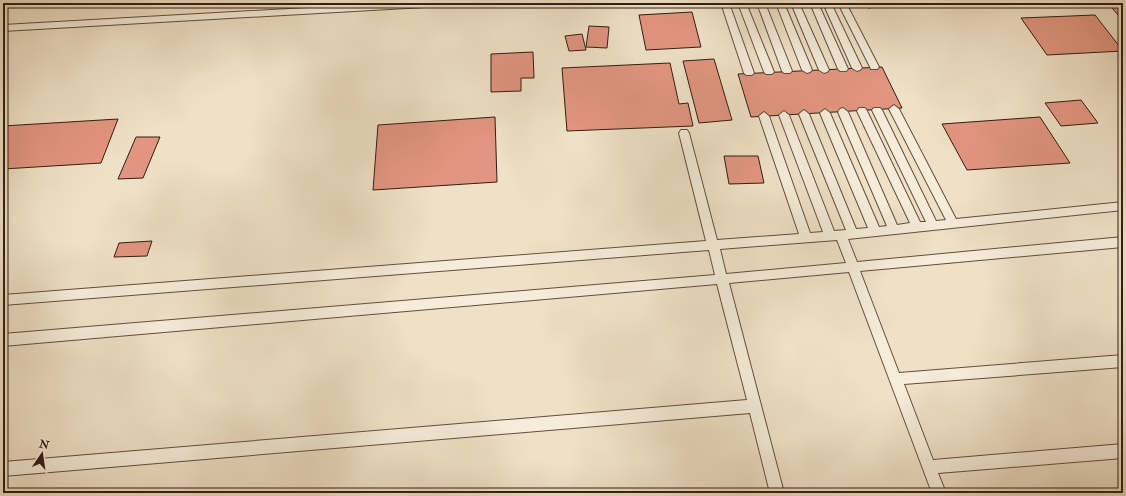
<svg xmlns="http://www.w3.org/2000/svg" width="1126" height="496" font-family="'IM FELL Double Pica',serif">
<rect width="100%" height="100%" fill="#efe1c6"/>
<filter id="stains"><feTurbulence type="fractalNoise" baseFrequency=".005" numOctaves="4"/><feColorMatrix values="0 0 0 0 .2 0 0 0 0 .09 0 0 0 0 .02 0 0 0 .5 -.17"/></filter>
<radialGradient id="worn" r=".72"><stop offset=".6" stop-color="#630" stop-opacity="0"/><stop offset="1" stop-color="#630" stop-opacity=".3"/></radialGradient>
<g fill="#e29580" stroke="#321d13">
<polygon points="865,3 877,3 879,7 868,8"/>
<polygon points="1108,3 1123,3 1123,21"/>
<polygon points="692,12 701,47 646,50 639,15"/>
<polygon points="1095,15 1123,51 1047,55 1021,18"/>
<polygon points="589,26 609,27 607,48 586,47"/>
<polygon points="582,34 586,50 569,51 565,36"/>
<polygon points="533,52 534,78 521,78 521,91 491,92 491,54"/>
<polygon points="714,59 732,120 699,123 683,61"/>
<polygon points="670,63 679,104 688,103 693,126 567,131 562,68"/>
<polygon points="882,67 902,108 751,117 738,74"/>
<polygon points="1081,100 1098,123 1061,126 1045,103"/>
<polygon points="495,117 497,182 373,190 378,125"/>
<polygon points="1040,117 1070,163 967,170 942,124"/>
<polygon points="118,119 101,163 3,169 3,126"/>
<polygon points="136,137 160,137 143,178 118,179"/>
<polygon points="724,156 758,156 764,183 729,184"/>
<polygon points="152,241 147,256 114,257 119,243"/>
</g>
<g fill="none" stroke-linecap="round" stroke-linejoin="round">
<g stroke="#614e40" stroke-width="2">
<g id="service">
<polygon points="3,3 12,3 11,5 3,6"/>
<polygon points="394,3 446,3 442,6 3,31 3,25"/>
<polygon points="721,3 729,3 754,73 752,75 746,75 744,73"/>
<polygon points="738,3 746,3 774,72 772,74 766,74 764,72"/>
<polygon points="757,3 765,3 792,71 790,73 784,73 782,71"/>
<polygon points="776,3 784,3 812,70 810,72 807,73 802,70"/>
<polygon points="791,3 799,3 829,70 827,72 824,73 819,70"/>
<polygon points="810,3 818,3 848,69 846,71 840,71 838,69"/>
<polygon points="823,3 831,3 862,68 860,70 857,71 852,68"/>
<polygon points="838,3 846,3 879,67 877,69 871,69"/>
<path d="M894,105l5,4 57,110 167,-17v8l-275,29 9,23 266,-25v10l-263,24 39,102 224,-18v12l-219,17 29,76 190,-16v14l-185,15 8,20h-14l-83,-221 -120,11 55,210h-14l-20,-80 -747,63v-14l744,-62 -30,-116 -714,62v-12l712,-59 -6,-25 -706,55v-10l703,-54 -27,-108 2,-3h6l2,3 28,107 82,-6 -40,-118 5,-4 5,4 41,117 13,-1 -44,-117 5,-4 5,4 45,116 12,-1 -47,-116 5,-4 5,4 47,115 12,-1 -48,-115 5,-4 5,4 49,114 8,-1 -49,-114 2,-3 3,-1 5,4 49,113 13,-2 -53,-112 2,-3h6l2,3 53,111h6l-54,-112 2,-2h6l2,2 54,111 10,-1 -57,-111zM837,240l9,23 -120,11 -6,-25z"/>
</g>
</g>
<use href="#service" fill="#f5ecda" fill-rule="evenodd"/>
</g>
<rect width="1126" height="496" fill="none" stroke="#efe1c6" stroke-width="16"/>
<rect x="4" y="4" width="1118" height="488" fill="none" stroke="#321d13" stroke-width="2"/>
<rect x="8" y="8" width="1110" height="480" fill="none" stroke="#321d13"/>
<g transform="translate(42 454) rotate(13)" stroke="#f5ecda" stroke-width="3" paint-order="stroke">
<path d="M0-3L7 15L0 10L-7 15Z" fill="#321d13"/>
<text y="-6" font-size="11" font-weight="bold" text-anchor="middle" fill="#321d13">N</text>
</g>
<rect width="100%" height="100%" filter="url(#stains)"/>
<rect width="100%" height="100%" fill="url(#worn)"/>
</svg>
